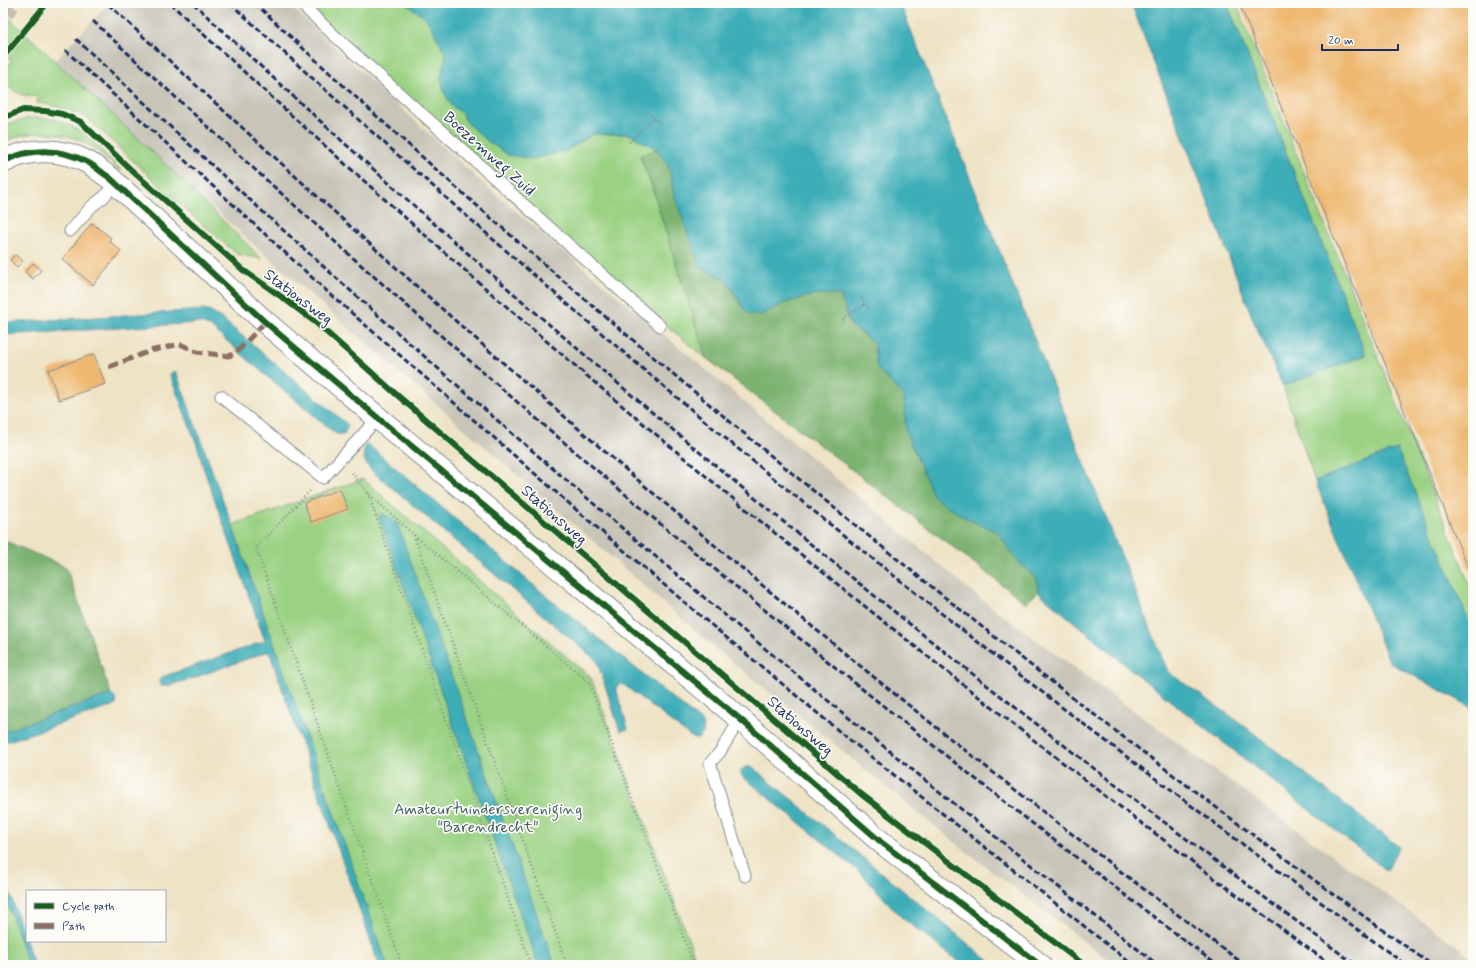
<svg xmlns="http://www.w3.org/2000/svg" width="1476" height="968" font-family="Mynerve,sans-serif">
<rect width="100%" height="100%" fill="#fdfcf7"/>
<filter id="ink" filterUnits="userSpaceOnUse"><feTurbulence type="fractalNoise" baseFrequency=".025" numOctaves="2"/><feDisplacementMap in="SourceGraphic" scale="8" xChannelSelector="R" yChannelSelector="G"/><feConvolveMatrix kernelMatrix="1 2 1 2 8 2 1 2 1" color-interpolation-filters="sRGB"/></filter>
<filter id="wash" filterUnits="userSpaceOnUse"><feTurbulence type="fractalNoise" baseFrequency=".012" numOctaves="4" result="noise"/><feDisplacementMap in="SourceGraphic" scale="16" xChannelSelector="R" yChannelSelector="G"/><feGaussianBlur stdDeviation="0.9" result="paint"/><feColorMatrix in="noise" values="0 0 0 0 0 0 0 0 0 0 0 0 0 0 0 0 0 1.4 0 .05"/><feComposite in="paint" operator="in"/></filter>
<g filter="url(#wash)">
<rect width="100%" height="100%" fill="#eee3c5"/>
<polygon fill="#c8c4b8" points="109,3 287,3 488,188 987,604 1473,958 1473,965 1115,965 967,852 720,652 302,287 188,186 55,61"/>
<g fill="#9ad182" stroke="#5a8070">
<polygon points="304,3 405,3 426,18 446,54 441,77 452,107 460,111 468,124 489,142 531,159 566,151 593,134 629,134 657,149 640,156 651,184 706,358 438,137"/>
<polygon points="1227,3 1236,3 1473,593 1473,631 1397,449 1315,481 1283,386 1366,355"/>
<path d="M3,12l156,146 103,101 -25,-5 -51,-44 -99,-92c-17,-8 -31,-13 -50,-15l1,-7c-17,1 -23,-4 -35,-14v-11l9,-10 -9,-7z"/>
<path d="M29,118c11,0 21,0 31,3 25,8 43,32 61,49l-1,1c-9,-8 -18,-17 -28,-24 -23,-16 -65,-19 -89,-4v-16l5,-3z"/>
<polygon points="363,479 591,678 698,965 387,965 232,525"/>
<polygon points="3,890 28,965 3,965"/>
</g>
<g fill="#7bb370" stroke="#4b7167">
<polygon points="657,149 669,167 674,194 700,267 726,280 742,306 759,316 784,303 816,294 841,295 850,324 874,343 877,368 904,397 906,432 934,497 964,517 999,533 1014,557 1037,579 1038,592 1026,603 706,358 651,184 640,156"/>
<polygon points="3,540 66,567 111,694 3,732"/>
</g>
<g fill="#3dadb7" stroke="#2c6e8a">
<polygon points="405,3 900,3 1168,672 1242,724 1399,847 1387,871 1135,673 1038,592 1037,579 1014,557 999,533 964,517 934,497 906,432 904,397 877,368 874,343 850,324 841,295 816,294 784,303 759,316 747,313 726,280 700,267 674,194 669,167 657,149 629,134 593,134 566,151 531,159 508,155 489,142 468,124 460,111 452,107 444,92 441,77 446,54 426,18"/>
<polygon points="1131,3 1227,3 1366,355 1283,386 1254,322"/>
<polygon points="203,310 211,312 221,318 348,425 344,434 336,434 263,373 210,326 200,323 3,335 3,323"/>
<polygon points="174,371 176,372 232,525 387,965 379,965 269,651 188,680 166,686 161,686 159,680 162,677 265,641 203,467 198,448 170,375 171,373"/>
<path d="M366,443l178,151 158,128 2,9 -6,8 -7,-2 -67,-52 -4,-2 -4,5 12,41 -8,2 -23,-70 -226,-191c-8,-10 -9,-14 -5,-27z"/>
<polygon points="1397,449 1473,631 1473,708 1390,663 1315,481"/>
<polygon points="384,514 397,523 555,965 538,965 380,520 379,515"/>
<path d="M111,694c5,3 6,6 5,11l-113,38v-11z"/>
<polygon points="745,767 752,767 994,965 963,965 900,916 862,874 742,776 740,771"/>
<polygon points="3,872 34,965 28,965 3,889"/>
</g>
<g id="blocks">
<g fill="#eeb870">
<polygon points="1239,3 1473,3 1473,580 1427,467"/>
<polygon points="92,223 111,238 109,241 121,251 93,285 62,259"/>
<polygon points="15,255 23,261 17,267 10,260"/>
<polygon points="33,263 41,270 33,279 25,272"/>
<polygon points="94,354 105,384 59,400 48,370"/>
<polygon points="340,489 348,509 311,522 304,503"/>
</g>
</g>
</g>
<g filter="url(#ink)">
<use href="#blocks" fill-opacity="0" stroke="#848992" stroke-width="1"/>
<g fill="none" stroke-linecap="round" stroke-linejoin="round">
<polyline stroke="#c4bfb0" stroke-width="22" stroke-dasharray="22 11" stroke-linecap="butt" points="3,11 10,3"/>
<g stroke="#848992" stroke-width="13">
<g id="lane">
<polyline points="300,3 336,37 660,326"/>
<polyline points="70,231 92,206 104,197 115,183"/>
<polyline points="221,396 323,478 378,418"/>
<polyline points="740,719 720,752 710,763 745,876"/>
</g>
</g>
<g stroke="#848992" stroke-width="24">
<path id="secondary" d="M3,162c26,-15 59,-14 86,1 7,4 13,10 20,14l156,145 113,96 362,301 141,123 159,123"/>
</g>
<g stroke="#848992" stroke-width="2.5" stroke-dasharray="1 3" stroke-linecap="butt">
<polyline points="647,112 661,124"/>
<polyline points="629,142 654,118"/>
<polyline points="861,298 870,311"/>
<polyline points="843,319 865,304"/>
<polyline points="352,473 368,493 414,535 589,682 694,965"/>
<polyline points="310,491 256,548 402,965"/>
<polyline points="368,493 531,965"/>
<polyline points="414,535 567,965"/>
</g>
<use href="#lane" stroke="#fff" stroke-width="11"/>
<use href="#secondary" stroke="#fff" stroke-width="22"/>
<g stroke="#1b2f5e" stroke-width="3" stroke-dasharray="6 3" stroke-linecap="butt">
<path d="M170,3c367,344 756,664 1161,962"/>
<path d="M193,3c366,345 757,665 1163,962"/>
<path d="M230,3c182,167 367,330 558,487 201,165 408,321 618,475"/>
<path d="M255,3c142,135 290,264 441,390 237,200 483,392 736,572"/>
<path d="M108,4c143,132 286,264 433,392 227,199 461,389 704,569"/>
<path d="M93,21c180,167 363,331 552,490 186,156 378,307 572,454"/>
<path d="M76,39c346,325 707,634 1082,926"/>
<polyline points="65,50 330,294 573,507 703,618 845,736 1133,965"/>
</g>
<polyline stroke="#8d6e63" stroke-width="5" stroke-dasharray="10 5" stroke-linecap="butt" points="109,367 150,351 180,344 197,352 228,356 235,354 265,322"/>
<g stroke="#fdfcf7" stroke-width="8">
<g id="cycleway">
<polyline points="3,57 47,3"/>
<polyline points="3,118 23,110 45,111 62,114 81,122 129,168 243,270 286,300 315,322 397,395 861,794 1084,965"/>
<path d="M3,162c26,-15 59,-14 86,1 7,4 13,10 20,14l156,145 113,96 362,301 141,123 159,123"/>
</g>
</g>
<use href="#cycleway" stroke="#1b5e20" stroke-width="6"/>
</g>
</g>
<g text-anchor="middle" stroke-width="3.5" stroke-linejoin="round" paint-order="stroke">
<g font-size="16" fill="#1b2f5e" stroke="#fdfcf7">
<text transform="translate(490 153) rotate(42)" y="6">Boezemweg Zuid</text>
<text transform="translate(299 296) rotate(37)" y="6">Stationsweg</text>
<text transform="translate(555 514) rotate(41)" y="6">Stationsweg</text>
<text transform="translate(801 725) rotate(41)" y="6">Stationsweg</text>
</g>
<g font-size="16" fill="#416069" stroke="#fdfcf7">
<text x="488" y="814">Amateurtuindersvereniging<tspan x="488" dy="18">"Barendrecht"</tspan></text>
</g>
</g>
<rect width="1476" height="968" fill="none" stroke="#fdfcf7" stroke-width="16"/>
<rect x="26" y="890" width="140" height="52" fill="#fdfcf7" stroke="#a3aaba"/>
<rect x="34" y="903" width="20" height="6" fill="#1b5e20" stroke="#a3aaba"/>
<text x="62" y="910" font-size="12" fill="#1b2f5e">Cycle path</text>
<rect x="34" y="923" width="20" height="6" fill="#8d6e63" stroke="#a3aaba"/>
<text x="62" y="930" font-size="12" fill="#1b2f5e">Path</text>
<path d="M1322 44v6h76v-6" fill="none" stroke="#1b2f5e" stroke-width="2"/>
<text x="1328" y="44" font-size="12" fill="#1b2f5e" stroke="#fdfcf7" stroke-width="3" paint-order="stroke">20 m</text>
</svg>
